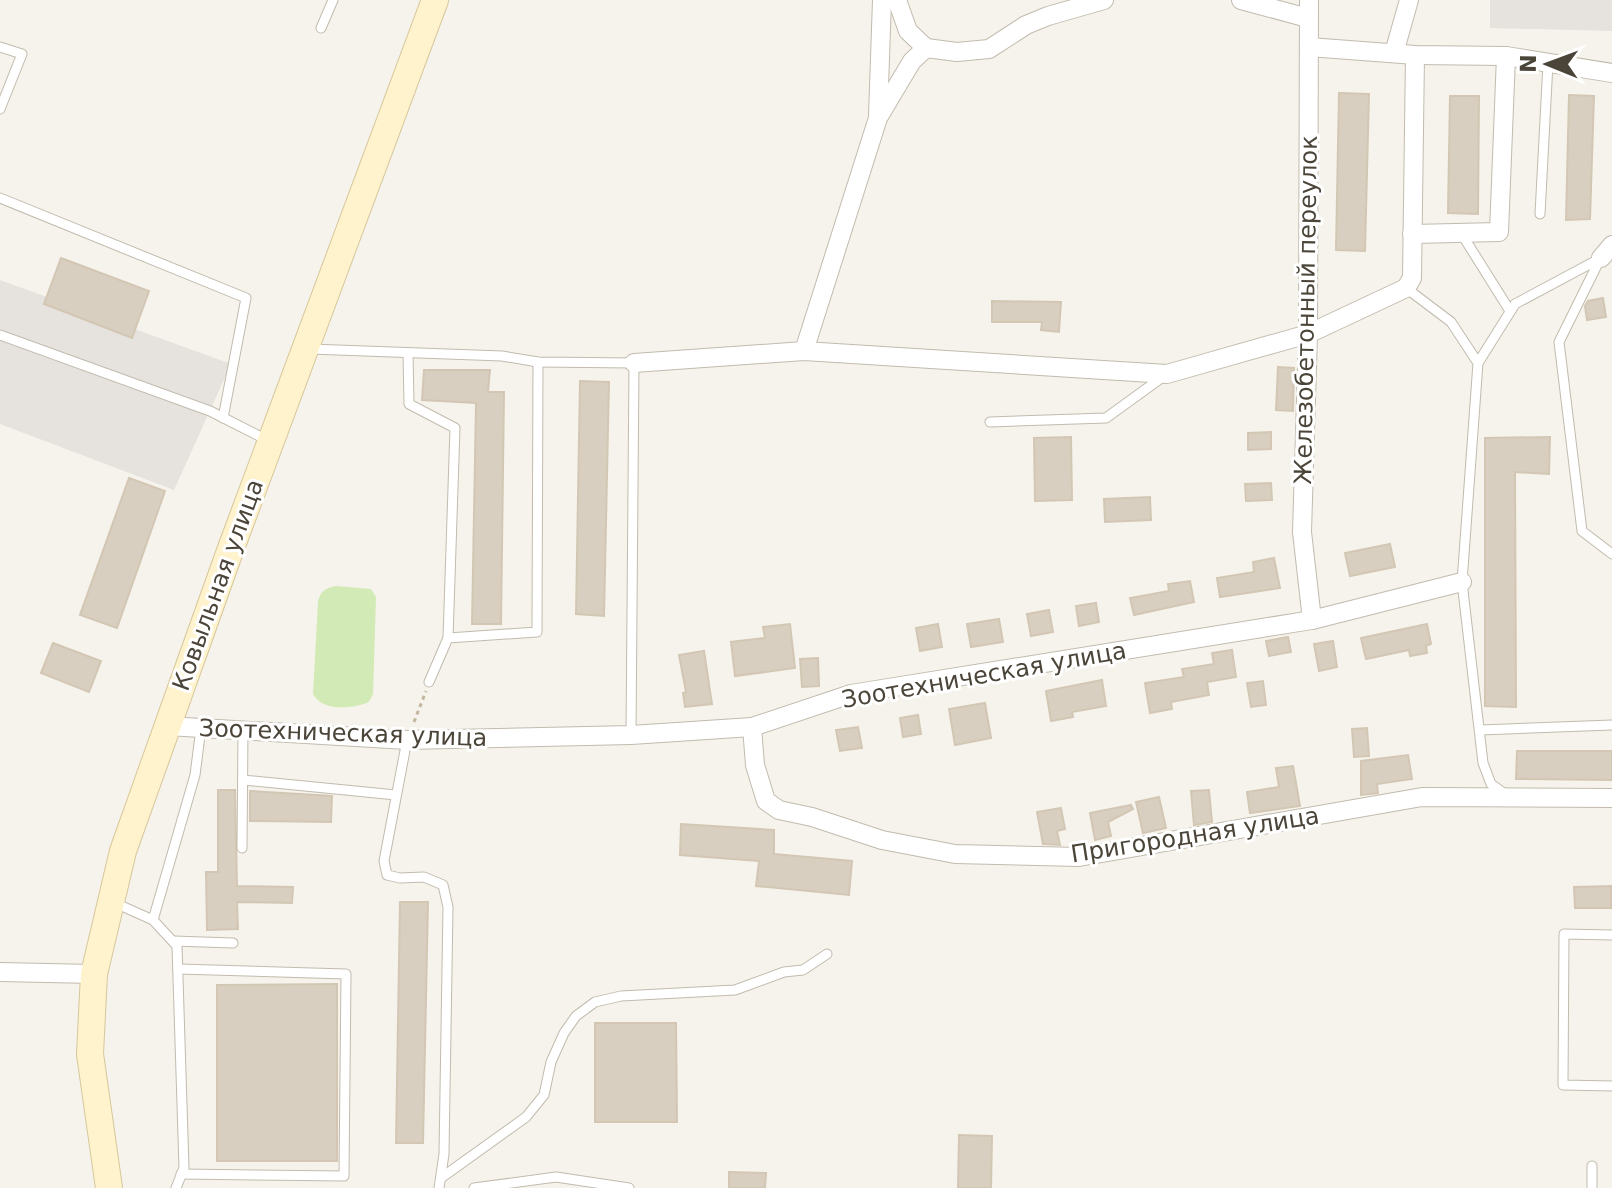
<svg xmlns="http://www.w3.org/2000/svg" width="1612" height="1188" font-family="'DejaVu Sans',sans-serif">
<rect width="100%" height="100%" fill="#f6f3ec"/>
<g fill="#e6e2dd">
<polygon points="1490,0 1612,0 1612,31 1490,28"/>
<polygon points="0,280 231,364 174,490 0,424"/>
</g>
<path fill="#d2eab5" d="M336,586l35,3 5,8 -3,97 -4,8c-17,7 -46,10 -56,-8l5,-93c3,-10 7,-13 18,-15z"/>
<g fill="#d8cfc1" stroke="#d3c7b4" stroke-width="2">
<polygon points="1339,93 1369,94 1365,251 1336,250"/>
<polygon points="1569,95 1594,96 1590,219 1566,220"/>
<polygon points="1450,96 1479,96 1478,214 1448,213"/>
<polygon points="61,258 149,291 132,338 44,304"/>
<polygon points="1603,298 1606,317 1587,320 1585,306 1588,301"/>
<polygon points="992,301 1061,302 1059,332 1041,330 1042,322 992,322"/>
<polygon points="1278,367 1294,368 1293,411 1276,410"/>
<polygon points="424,370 490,370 488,392 504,392 501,624 472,624 476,403 422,400"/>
<polygon points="580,381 609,382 604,616 576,614"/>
<polygon points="1271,432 1271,449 1248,450 1248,433"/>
<polygon points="1071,437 1072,500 1035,501 1034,438"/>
<polygon points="1550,437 1549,474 1515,472 1516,707 1485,706 1485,438"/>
<polygon points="129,478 165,491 117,628 80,615"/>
<polygon points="1271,483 1272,500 1246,501 1245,484"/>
<polygon points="1150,497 1151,520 1105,522 1104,499"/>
<polygon points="1390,544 1395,567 1350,576 1345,553"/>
<polygon points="1274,558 1280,588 1220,597 1217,578 1254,572 1253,562"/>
<polygon points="1190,581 1194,602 1134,615 1130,598 1169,591 1168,584"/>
<polygon points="1096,603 1099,622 1079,626 1076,606"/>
<polygon points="1049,610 1053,632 1031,636 1027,614"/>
<polygon points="999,619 1003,642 971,647 967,624"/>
<polygon points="790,624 795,668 735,676 731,642 765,638 763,627"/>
<polygon points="938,624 942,647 920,651 916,628"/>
<polygon points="1427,624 1431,644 1426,646 1427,653 1410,656 1409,650 1366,659 1361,638"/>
<polygon points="1288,637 1291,652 1269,656 1266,641"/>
<polygon points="1333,641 1337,667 1319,671 1314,644"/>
<polygon points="53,643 101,661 89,692 41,673"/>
<polygon points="1232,650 1236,677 1207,682 1209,695 1171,702 1172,709 1150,713 1145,683 1184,677 1182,669 1214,664 1212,653"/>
<polygon points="704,651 712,704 685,707 683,693 686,692 679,655"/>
<polygon points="818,658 819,686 802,687 800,659"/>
<polygon points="1102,680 1106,706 1072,712 1073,717 1051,721 1046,691"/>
<polygon points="1263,681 1266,705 1251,707 1247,683"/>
<polygon points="985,703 991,738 955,745 949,709"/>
<polygon points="918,715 921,734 903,737 900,718"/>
<polygon points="858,727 862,748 840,751 836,730"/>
<polygon points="1367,728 1369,756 1354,757 1352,729"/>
<polygon points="1517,751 1612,751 1612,780 1516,779"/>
<polygon points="1408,755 1412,779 1377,784 1378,793 1361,795 1361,761"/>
<polygon points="1293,766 1300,806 1250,813 1247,792 1279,787 1276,768"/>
<polygon points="218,790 235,790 237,886 293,887 292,903 237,902 238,929 207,930 206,872 218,872"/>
<polygon points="1209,790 1212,822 1194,825 1191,791"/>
<polygon points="250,791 332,796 331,822 250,821"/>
<polygon points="1159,797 1166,828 1143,833 1136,802"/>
<polygon points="1131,805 1133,809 1108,822 1111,836 1095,840 1090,813"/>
<polygon points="1061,808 1065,829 1057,831 1060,845 1043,844 1037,812"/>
<polygon points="681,824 774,830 774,854 852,861 849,895 756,886 759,861 680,855"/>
<polygon points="1611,886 1611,908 1575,908 1574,887"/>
<polygon points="400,902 428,902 423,1143 396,1143"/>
<polygon points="337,984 337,1161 217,1161 217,985"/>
<polygon points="595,1023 676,1023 677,1122 595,1122"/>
<polygon points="959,1135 992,1136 991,1188 958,1188"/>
<polygon points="729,1172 766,1173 765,1188 729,1188"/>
</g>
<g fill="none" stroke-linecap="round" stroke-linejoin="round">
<g stroke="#c2bbae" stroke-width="11">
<g id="lane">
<polyline points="321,28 333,0"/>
<polyline points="0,47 22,54 0,109"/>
<polyline points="0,198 246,298 223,418"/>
<polyline points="1540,214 1548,63"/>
<polyline points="1461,233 1510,311"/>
<polyline points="1600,259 1559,342 1582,531 1612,554"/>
<polyline points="1406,288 1451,322 1478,363"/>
<polyline points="0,335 210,411 267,440"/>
<polyline points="310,349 502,356 538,362 634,363 631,735"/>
<polyline points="408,353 409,404 455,428 448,638"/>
<polyline points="990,422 1106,418 1164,376"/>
<polyline points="429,682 448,638 537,632 538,362"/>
<polyline points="1480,730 1612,725"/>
<polyline points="407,740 384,861 387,875 400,878 424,877 443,885 448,907 444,1154 439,1188"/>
<polyline points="243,780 396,795"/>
<polyline points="1505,794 1491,784 1483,763 1462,582 1478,363 1515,304 1601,258"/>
<polyline points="242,848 243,730"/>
<polyline points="115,903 153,920 177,946 184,1168 176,1188"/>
<polyline points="153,920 195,775 201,728"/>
<polyline points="1612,935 1564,934 1563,1085 1612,1086"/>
<polyline points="173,941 233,943"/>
<polyline points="178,969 346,974 344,1176 181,1174"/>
<polyline points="441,1178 526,1117 544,1095 551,1062 564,1033 576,1016 595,1002 621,996 735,990 784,972 803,970 827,954"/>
<polyline points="474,1188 556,1177 629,1188"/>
<polyline points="1592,1188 1592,1166"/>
</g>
</g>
<g stroke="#c2bbae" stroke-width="20">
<g id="street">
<polyline points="897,0 908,31 926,48"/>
<polyline points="1241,0 1308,18"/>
<polyline points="1309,0 1308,334 1302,532 1312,620"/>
<polyline points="1309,47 1415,55 1506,56 1612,73"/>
<polyline points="1394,53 1409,0"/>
<polyline points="878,116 882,0"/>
<polyline points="1412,234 1499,232 1506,56"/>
<polyline points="1601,258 1612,245"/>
<polyline points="804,351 878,118 912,61 926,48 957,52 989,49 1026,25 1048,16 1104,0"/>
<polyline points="634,363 804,351 1167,374 1308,334 1406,288 1412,278 1415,55"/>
<polyline points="168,726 407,740 631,735 752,727 851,694 1312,620 1462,582"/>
<polyline points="752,727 755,765 766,801 779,810 812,817 882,840 955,854 1079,857 1422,797 1612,798"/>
<polyline points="0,972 94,974"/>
</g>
</g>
<g stroke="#d6c79b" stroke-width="28">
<polyline id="secondary" points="109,1188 90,1054 94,974 123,851 230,551 435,0"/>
</g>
<polyline stroke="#c4b79f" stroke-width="3" stroke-dasharray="4 4" stroke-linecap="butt" points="414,722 426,691"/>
<use href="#lane" stroke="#fff" stroke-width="9"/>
<use href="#street" stroke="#fff" stroke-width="18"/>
<use href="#secondary" stroke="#fff3cd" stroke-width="26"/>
</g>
<g text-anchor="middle" stroke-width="6" stroke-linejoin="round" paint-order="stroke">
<g font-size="24" fill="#4b4439" stroke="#fff">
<text transform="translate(1306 310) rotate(-89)" y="8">Железобетонный переулок</text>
<text transform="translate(218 585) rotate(-70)" y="8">Ковыльная улица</text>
<text transform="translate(984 675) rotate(-10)" y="8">Зоотехническая улица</text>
<text transform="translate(343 733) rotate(2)" y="8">Зоотехническая улица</text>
<text transform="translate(1195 835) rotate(-9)" y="8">Пригородная улица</text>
</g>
</g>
<g transform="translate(1548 64) rotate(271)" stroke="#ffffff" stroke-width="6" paint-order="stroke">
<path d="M0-6L14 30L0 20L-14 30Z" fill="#4b4439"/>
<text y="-12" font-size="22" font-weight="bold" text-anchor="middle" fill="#4b4439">N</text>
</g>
</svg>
